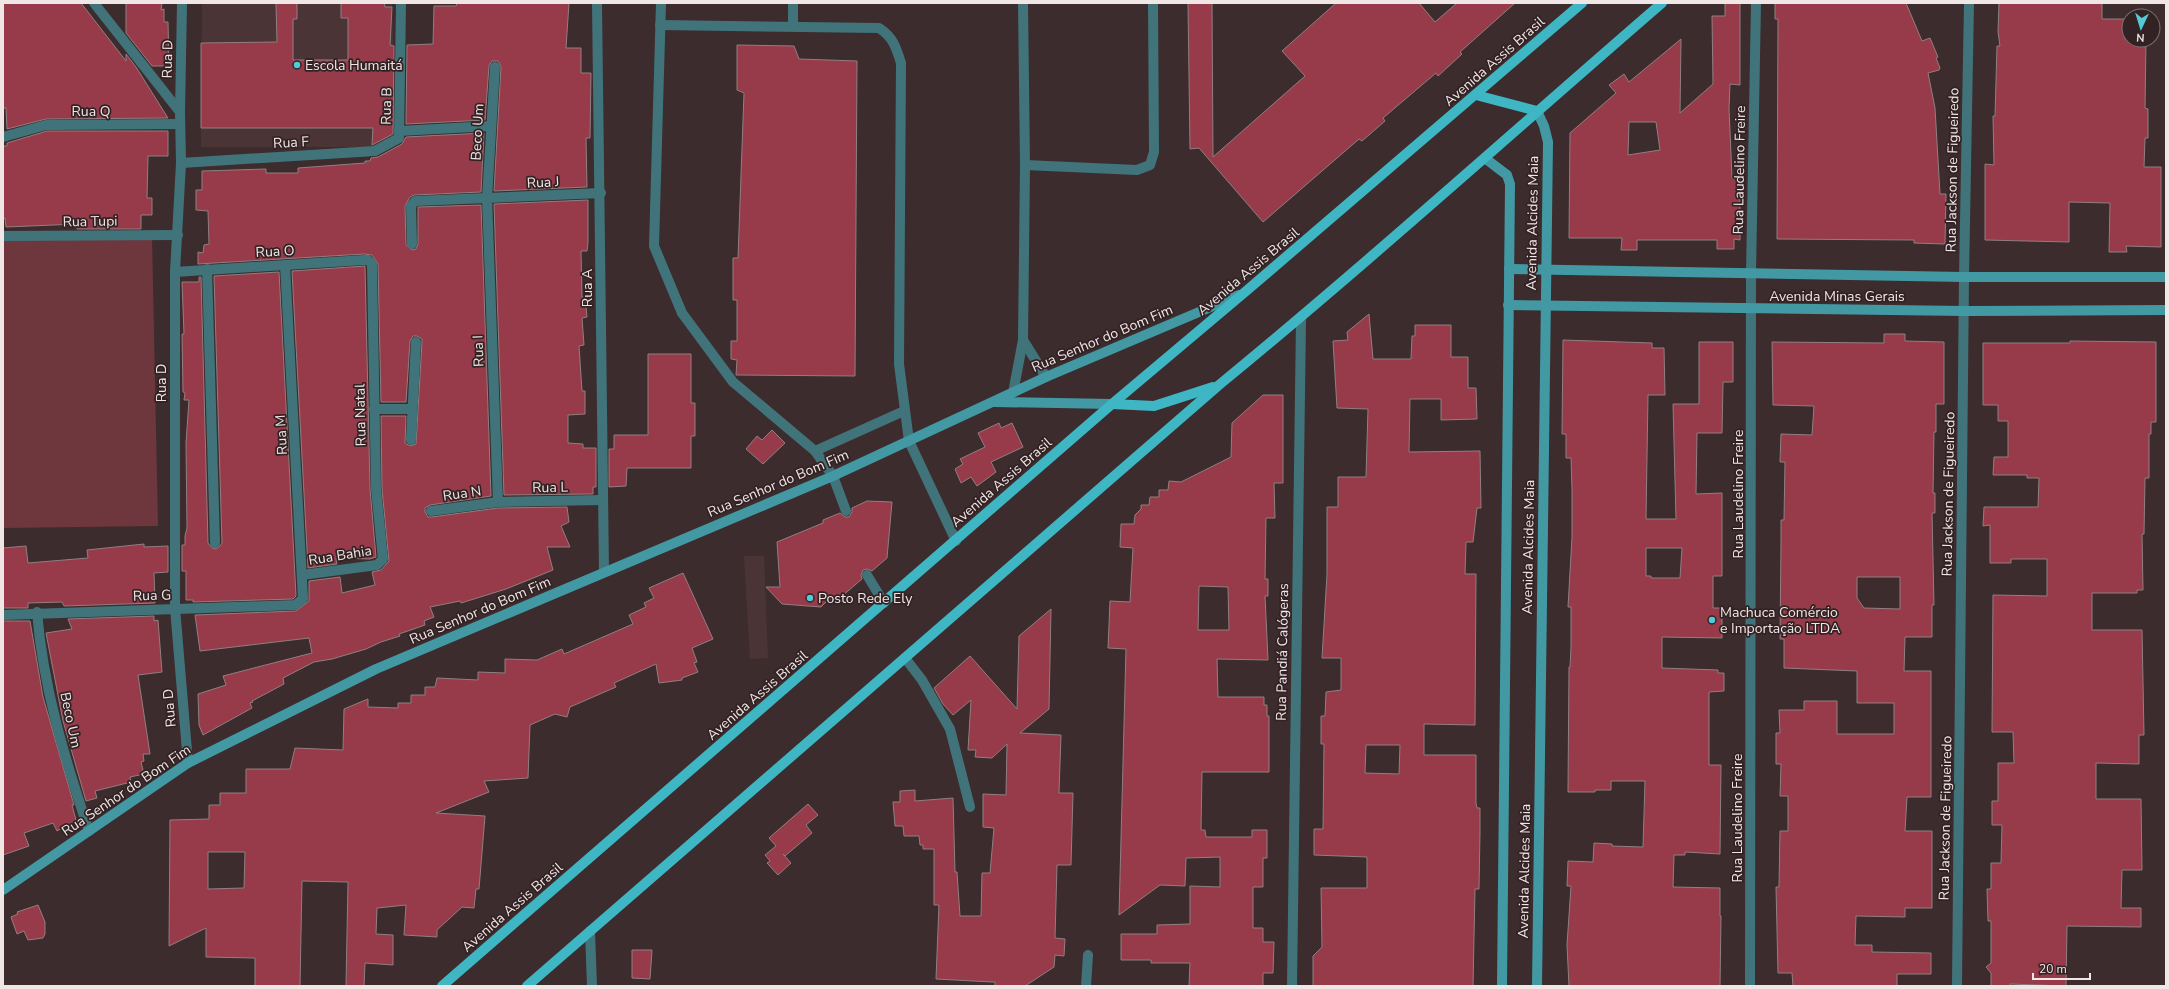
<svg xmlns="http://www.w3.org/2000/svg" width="2169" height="989" font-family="'Nunito Sans',sans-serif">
<rect width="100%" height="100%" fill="#3c2c2d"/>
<g fill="#4b3436">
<polygon points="202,3 392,3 395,120 387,140 376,147 201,147"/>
<polygon points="744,556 764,556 768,658 750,659"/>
</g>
<polygon fill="#6e363d" points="152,237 158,526 3,528 3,240"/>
<g fill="#973b4a" stroke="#927e80" fill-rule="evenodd">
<polygon points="3,3 81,3 126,61 126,54 136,67 168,118 46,119 7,129 6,108 3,108"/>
<polygon points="126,3 162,3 161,10 164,9 164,22 168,22 169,66 152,66 126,33"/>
<polygon points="276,3 297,3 297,19 293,19 293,60 348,60 348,18 341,18 341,3 384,3 385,7 392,7 390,45 394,46 393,134 372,145 373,128 201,128 201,43 277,42"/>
<polygon points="457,3 569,3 566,48 581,48 581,73 591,73 590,138 586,138 587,187 494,191 501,67 498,61 492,61 489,66 485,120 406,124 407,45 433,44 434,6 456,6"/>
<polygon points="1188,3 1212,3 1213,157 1305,76 1282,51 1336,3 1419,3 1435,22 1457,3 1515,3 1460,52 1462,54 1438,76 1436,73 1383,118 1385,121 1362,141 1359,139 1263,222 1199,148 1190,149"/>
<path d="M1725,3h15v82l-10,-1 -1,25 3,69h8v62l-6,-1v10h-17v-9h-80v10h-16l1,-12h-53l1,-105 46,-40 -7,-8 15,-11 5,8 52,-43 -1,74 33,-29 -1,-68h13zM1629,122h27l4,28 -32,5z"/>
<polygon points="1775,3 1906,3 1922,41 1930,38 1938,57 1936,58 1940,68 1939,70 1928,73 1935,108 1940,194 1946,194 1945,244 1914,243 1914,240 1777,239 1778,19 1775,19"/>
<polygon points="1999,3 2102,3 2102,19 2129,19 2129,40 2146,40 2145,108 2148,109 2148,138 2145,138 2144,167 2161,167 2161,247 2126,246 2127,252 2109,252 2110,203 2069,202 2069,242 1985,240 1985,164 1994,165 1993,116 1995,116 1997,46 2000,46 1998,32"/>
<polygon points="737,45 794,46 799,59 857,61 855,376 736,375 737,360 731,359 731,341 737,341 737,300 733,300 733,258 738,258 744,93 737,90"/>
<polygon points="47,131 168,131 168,156 148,156 147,198 152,198 152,215 141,215 141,229 77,229 77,224 6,227 5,218 3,219 3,146 7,146 7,143"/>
<polygon points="484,133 481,192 414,195 410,197 405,206 406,245 412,250 416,249 418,244 418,207 481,205 491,496 430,505 425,508 425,512 428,517 432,517 498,508 567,507 569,522 561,526 570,547 547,547 553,570 506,589 461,603 460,601 430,607 434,617 424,621 425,625 399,634 400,636 381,642 366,649 332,659 314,662 283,678 284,684 252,701 253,702 250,703 252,708 203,735 199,725 198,694 226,685 223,676 312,653 309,638 200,651 195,615 296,611 309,601 309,581 340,577 342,593 375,585 372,572 381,570 389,561 382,489 381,416 406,416 405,443 410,446 416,444 422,342 422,339 417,336 413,336 410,341 406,402 381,402 378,264 372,255 364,254 198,264 198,252 203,253 204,245 209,244 208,211 196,210 196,190 202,190 202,171 266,169 266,173 298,173 298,168 365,163 365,161 370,161 371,158 378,157 402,144 406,137"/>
<polygon points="588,200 588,242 587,251 581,251 582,297 585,297 587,317 582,318 584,345 579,346 582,391 585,391 585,414 568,415 568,443 583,444 583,448 596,448 596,487 593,487 593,494 504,495 494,204"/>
<polygon points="365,266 370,489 376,557 370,559 336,558 337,564 308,568 292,271"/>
<polygon points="279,272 296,596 293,599 193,602 193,600 186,600 186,571 182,571 182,545 185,545 185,536 187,528 186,443 189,400 184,400 185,393 183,392 182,334 184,334 182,282 199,282 199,277 201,277 208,543 212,548 216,549 220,546 222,543 214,276"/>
<path d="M1369,314l4,45h38l1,-23h3v-11h36v32h17v31h8l1,31 -36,1v-21h-31l-1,53 71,-1 1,57h-4l-4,34h-7l-1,32h11l-1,151 -51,-1v31h52v48l1,5h3v24l-1,57h-4l-2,97h-160v-30l9,-9 -1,-59h46v-31l-53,-2v-26h9l1,-85h-3v-28h4l1,-24 15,-2v-32h-19l5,-84v-67h11v-30h28l2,-68 -31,-1 -4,-67 15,-1 -1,-8zM1366,745h34l-1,29 -34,-1z"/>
<path d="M1884,334h21v7l39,1v62h-8v28h-2l-1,61h2v20h-3l2,92h-2v32h-27l-1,34h27v126h-24l-2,34h27v77h-27v9l-49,-1 -1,29h17v7l59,1v21h-34v12h-104l-1,-13h-14l-2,-86h3l1,-56h8v-35h-8l1,-32h-5v-31h4l-1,-23h25v-9h33v33h57v-31h-37v-32l-73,-3v-29h-4l1,-97v-22h3l1,-58h-5l1,-28 31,1 2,-29 -41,-1 -1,-63 112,1zM1857,577h43v32l-36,-1 -7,-10z"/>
<path d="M1563,340l89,3v5h12l1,47h-17l-2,124h30l-3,-115h26v-62h34v40h-10l-1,51h-25l-1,61 26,-1v83h-9v32h9v30l-60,-1v31l56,2v3h6v18l-15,1v73h12l-1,89 -35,-2v3h-11l-1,32 47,1v28h1l-1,70h-151l-2,-41 4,-59h-4l1,-25 25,1 1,-19 18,1v2l31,1 2,-66h-34v9h-16v2h-27l1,-125h1l1,-20v-40h-3l4,-70v-47l-1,-32h-5v-24h-4zM1646,548h36l-2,30h-29v-2h-5z"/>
<polygon points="2070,341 2156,342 2156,422 2151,422 2151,434 2149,434 2149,478 2145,478 2144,534 2142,534 2143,590 2137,590 2137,593 2092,593 2092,630 2142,630 2144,735 2139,735 2139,764 2096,763 2096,799 2141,799 2142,870 2122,870 2121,908 2141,908 2141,927 2067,926 2066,986 2010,984 2010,986 1991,986 1991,973 1986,967 1991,963 1991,921 1988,921 1987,889 1991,889 1991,863 2001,863 2002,825 1992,825 1992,801 1998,801 1998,763 2014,763 2013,732 1992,732 1993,595 2047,596 2047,559 2011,559 2011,563 1990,563 1990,525 1983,526 1984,507 2038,507 2039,478 2027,478 2027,475 1993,475 1994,457 2008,457 2008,421 1998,421 1998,405 1983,405 1983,343 2070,343"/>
<polygon points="648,354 691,354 691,403 695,403 695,436 691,436 691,468 627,468 626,486 609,487 609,449 614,449 614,435 648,435"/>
<path d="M1263,395h20v88h-9l1,35h-9l-1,61h3v17h-3l3,64 -51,-1 1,38h46v8h3v11h2v56h-67l-1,58h4l1,7h46v-7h15v28h-4v29h-10v41h10v14h11l-1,31h-10v13h-74l1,-23h-39v-3h-30v-26h36v-9l33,-1v-38l30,1v-30l-34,1 -1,28 -25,-1 -41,30 7,-266 -18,-1 2,-47 20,1 3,-54 -13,-1 1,-23h13l1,-9 6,-6v-4h8l1,-8h9v-7h9l1,-9 12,1 50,-25 1,-34zM1199,586l29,1 1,43h-31z"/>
<polygon points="999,423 1001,428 1012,423 1023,447 991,462 996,472 977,486 971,477 961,483 955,469 963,464 960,459 985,447 978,433"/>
<polygon points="772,430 785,443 763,464 746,449 757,436 762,440"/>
<polygon points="867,501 892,502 887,558 872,571 867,569 863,570 861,575 862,579 835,602 827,601 821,607 782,604 766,587 780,587 777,542 823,523 823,520 840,513 845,517 849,517 852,512 852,508"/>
<polygon points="144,544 144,547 168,546 168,572 154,573 155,603 64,606 62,602 28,603 28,608 3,608 3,548 26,546 28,563 88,558 87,550"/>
<path d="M683,573l30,66 -21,9 5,14 -3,1 4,9 -16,6v2l-23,3 -3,-19 -42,19 2,4 -46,20 -3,10 -12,-3 -25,11 -2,53 -44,3 5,11 -53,21 49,3 -6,73h-3l-2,19 -12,-1 -25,23v7l-33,-2 2,-30 -29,3 -1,26 17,1v30l-28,-2 -1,23h-18l2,-104 -46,-1 -2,105h-45v-28l-49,-1v-29l-37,18 1,-126 39,-1v-14h11v-12h26v-24h44l5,-21 48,2 1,-41 24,-10v8l30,1v-5h13v-8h14v-8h10l2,-9 41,2v-8l27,1v-14l32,1 25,-11 2,5 69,-30 -4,-9 17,-8 -2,-4 10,-5 -5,-10zM208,852h37l-1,36 -36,1z"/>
<polygon points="1051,609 1049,709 1020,733 1061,735 1059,793 1073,793 1071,865 1057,865 1055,938 1065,939 1064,956 1055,955 1054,967 1025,986 995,986 995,982 992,982 936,979 939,905 934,905 934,849 923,849 923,845 920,845 919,836 904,836 903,826 895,826 893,802 900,802 900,791 915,790 915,801 953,798 955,872 957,872 960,916 981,916 982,873 990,873 994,828 983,827 983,794 1006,795 1007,744 992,758 975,757 976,750 968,750 971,700 953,715 943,704 934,688 970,656 1017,709 1019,636"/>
<polygon points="154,616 154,621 158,620 162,672 138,675 150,754 143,754 144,761 141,762 144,774 130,777 131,782 95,791 97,798 86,801 63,721 46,633 72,629 68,619"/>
<polygon points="3,621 30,621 43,697 74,805 72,805 76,820 57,831 53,823 24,833 29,846 3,855"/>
<polygon points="808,804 818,815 806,825 812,833 785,856 783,854 791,863 778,875 767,863 770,861 765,855 776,846 769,838"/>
<polygon points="38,905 45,922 45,934 43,938 28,940 24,931 17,934 11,917 18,914 17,912"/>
<polygon points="632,950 652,950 650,979 632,978"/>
</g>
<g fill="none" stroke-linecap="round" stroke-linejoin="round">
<g stroke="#41747a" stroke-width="10">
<polyline points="661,3 654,246 682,313 733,382 815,451 833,476 846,511"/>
<path d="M660,25l219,3c14,9 17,19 22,35l-2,301 10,77"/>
<polyline points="793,26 793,3"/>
<polyline points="399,131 491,126"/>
<polyline points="1025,165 1137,170 1150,165 1154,152 1153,3"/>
<polyline points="3,236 178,235"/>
<polyline points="412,244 411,206 415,201 487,198 495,67"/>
<polyline points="207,269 215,543"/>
<polyline points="1023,340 1046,377"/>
<polyline points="1013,393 1023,340 1025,165 1023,3"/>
<polyline points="374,409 412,409"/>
<polyline points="411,440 416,342"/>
<polyline points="815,451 904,411"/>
<polyline points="867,575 884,603"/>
<path d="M37,612c6,75 28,148 52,219"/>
<polyline points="905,658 922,680 950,729 970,807"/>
<polyline points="590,931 592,986"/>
</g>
<g stroke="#41747a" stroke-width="10">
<polyline points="94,3 180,112"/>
<polyline points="182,3 180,112 181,163 175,272 175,608 188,763"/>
<polyline points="597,3 604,572"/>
<polyline points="3,137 46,125 180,124"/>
<polyline points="181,163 375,151 399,138 401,3"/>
<polyline points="175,272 364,260 368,260 372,264 376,489 383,559 377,565 302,575"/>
<polyline points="909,441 956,541"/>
<polyline points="498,502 487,198 601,193"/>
<polyline points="431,511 498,502 602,500"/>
<polyline points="3,615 295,605 303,599 285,265"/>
<polyline points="1086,986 1088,955"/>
<polyline points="1292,986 1301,319"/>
<polyline points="1750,986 1751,273 1756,3"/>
<polyline points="1957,986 1964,277 1969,3"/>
</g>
<g stroke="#4299a4" stroke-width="10">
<polyline points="1486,159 1507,175 1510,184 1502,986"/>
<polyline points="1509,269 1964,277 2166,277"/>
<polyline points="1508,305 1964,311 2166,310"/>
<polyline points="995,402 1112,404"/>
<polyline points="3,890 188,763 376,669 833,476 1046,377 1239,295"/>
<polyline points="1537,986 1548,142 1544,126 1537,111"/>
</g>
<g stroke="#3eb6c3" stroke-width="10">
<polyline points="1476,95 1537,111"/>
<polyline points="1112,404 1154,406 1213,387"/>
<polyline points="442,986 1112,404 1245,292 1582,3"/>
<path d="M527,986l692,-601c151,-124 296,-255 443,-382"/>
</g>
</g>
<g fill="#52cbd9" stroke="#322224" stroke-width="1.5">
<circle cx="297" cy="65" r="4"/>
<circle cx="810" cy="598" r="4"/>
<circle cx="1712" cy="620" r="4"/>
</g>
<g text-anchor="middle" stroke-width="3.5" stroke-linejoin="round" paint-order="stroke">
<g font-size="14" fill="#f1e6e6" stroke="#322224">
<text transform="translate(167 59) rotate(-89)" y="5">Rua D</text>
<text transform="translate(1494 61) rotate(-41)" y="5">Avenida Assis Brasil</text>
<text transform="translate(386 106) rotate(-89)" y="5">Rua B</text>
<text x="91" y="116">Rua Q</text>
<text transform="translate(477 132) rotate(-87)" y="5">Beco Um</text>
<text transform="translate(291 142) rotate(-3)" y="5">Rua F</text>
<text transform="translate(1739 170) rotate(-89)" y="5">Rua Laudelino Freire</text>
<text transform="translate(1952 170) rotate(-89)" y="5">Rua Jackson de Figueiredo</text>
<text transform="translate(543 182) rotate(-3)" y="5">Rua J</text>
<text transform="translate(90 221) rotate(-1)" y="5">Rua Tupi</text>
<text transform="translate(1532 223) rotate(-89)" y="5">Avenida Alcides Maia</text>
<text transform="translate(275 251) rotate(-3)" y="5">Rua O</text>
<text transform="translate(1248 271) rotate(-40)" y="5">Avenida Assis Brasil</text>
<text transform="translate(587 288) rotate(-90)" y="5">Rua A</text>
<text x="1837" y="301">Avenida Minas Gerais</text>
<text transform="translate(1102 338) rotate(-23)" y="5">Rua Senhor do Bom Fim</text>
<text transform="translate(478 351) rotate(-92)" y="5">Rua I</text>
<text transform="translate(161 383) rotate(-90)" y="5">Rua D</text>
<text transform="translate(360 415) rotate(-91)" y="5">Rua Natal</text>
<text transform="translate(281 435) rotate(-93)" y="5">Rua M</text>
<text transform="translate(1001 482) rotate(-41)" y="5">Avenida Assis Brasil</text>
<text transform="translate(778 483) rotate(-23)" y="5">Rua Senhor do Bom Fim</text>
<text transform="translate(550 487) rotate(-1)" y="5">Rua L</text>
<text transform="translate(462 493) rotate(-8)" y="5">Rua N</text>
<text transform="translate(1738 494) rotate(-90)" y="5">Rua Laudelino Freire</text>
<text transform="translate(1948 494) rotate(-89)" y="5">Rua Jackson de Figueiredo</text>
<text transform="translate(1528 547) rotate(-89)" y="5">Avenida Alcides Maia</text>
<text transform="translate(340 555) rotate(-9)" y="5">Rua Bahia</text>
<text transform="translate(152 595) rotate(-2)" y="5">Rua G</text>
<text transform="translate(480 610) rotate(-23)" y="5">Rua Senhor do Bom Fim</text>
<text transform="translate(1282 652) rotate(-89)" y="5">Rua Pandiá Calógeras</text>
<text transform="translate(757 695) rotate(-41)" y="5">Avenida Assis Brasil</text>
<text transform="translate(169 708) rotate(-95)" y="5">Rua D</text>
<text transform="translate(71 720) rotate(78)" y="5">Beco Um</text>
<text transform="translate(126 790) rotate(-34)" y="5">Rua Senhor do Bom Fim</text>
<text transform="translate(1737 818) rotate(-90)" y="5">Rua Laudelino Freire</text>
<text transform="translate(1945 818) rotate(-89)" y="5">Rua Jackson de Figueiredo</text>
<text transform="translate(1524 871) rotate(-89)" y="5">Avenida Alcides Maia</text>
<text transform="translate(512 907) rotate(-41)" y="5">Avenida Assis Brasil</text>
</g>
<g font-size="14" fill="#f1e6e6" stroke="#322224" text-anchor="start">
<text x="305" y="70">Escola Humaitá</text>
<text x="818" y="603">Posto Rede Ely</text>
<text x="1720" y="617">Machuca Comércio<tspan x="1720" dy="16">e Importação LTDA</tspan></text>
</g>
</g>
<rect width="2169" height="989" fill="none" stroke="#f1e6e6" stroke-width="8"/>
<g transform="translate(2141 28) rotate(184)"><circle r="19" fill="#322224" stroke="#7e7072"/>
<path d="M0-3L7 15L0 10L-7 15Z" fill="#52cbd9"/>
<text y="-6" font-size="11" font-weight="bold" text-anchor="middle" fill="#f1e6e6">N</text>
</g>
<path d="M2033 973v6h57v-6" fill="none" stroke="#f1e6e6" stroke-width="2"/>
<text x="2039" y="973" font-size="12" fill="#f1e6e6" stroke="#322224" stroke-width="3" paint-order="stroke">20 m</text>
</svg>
